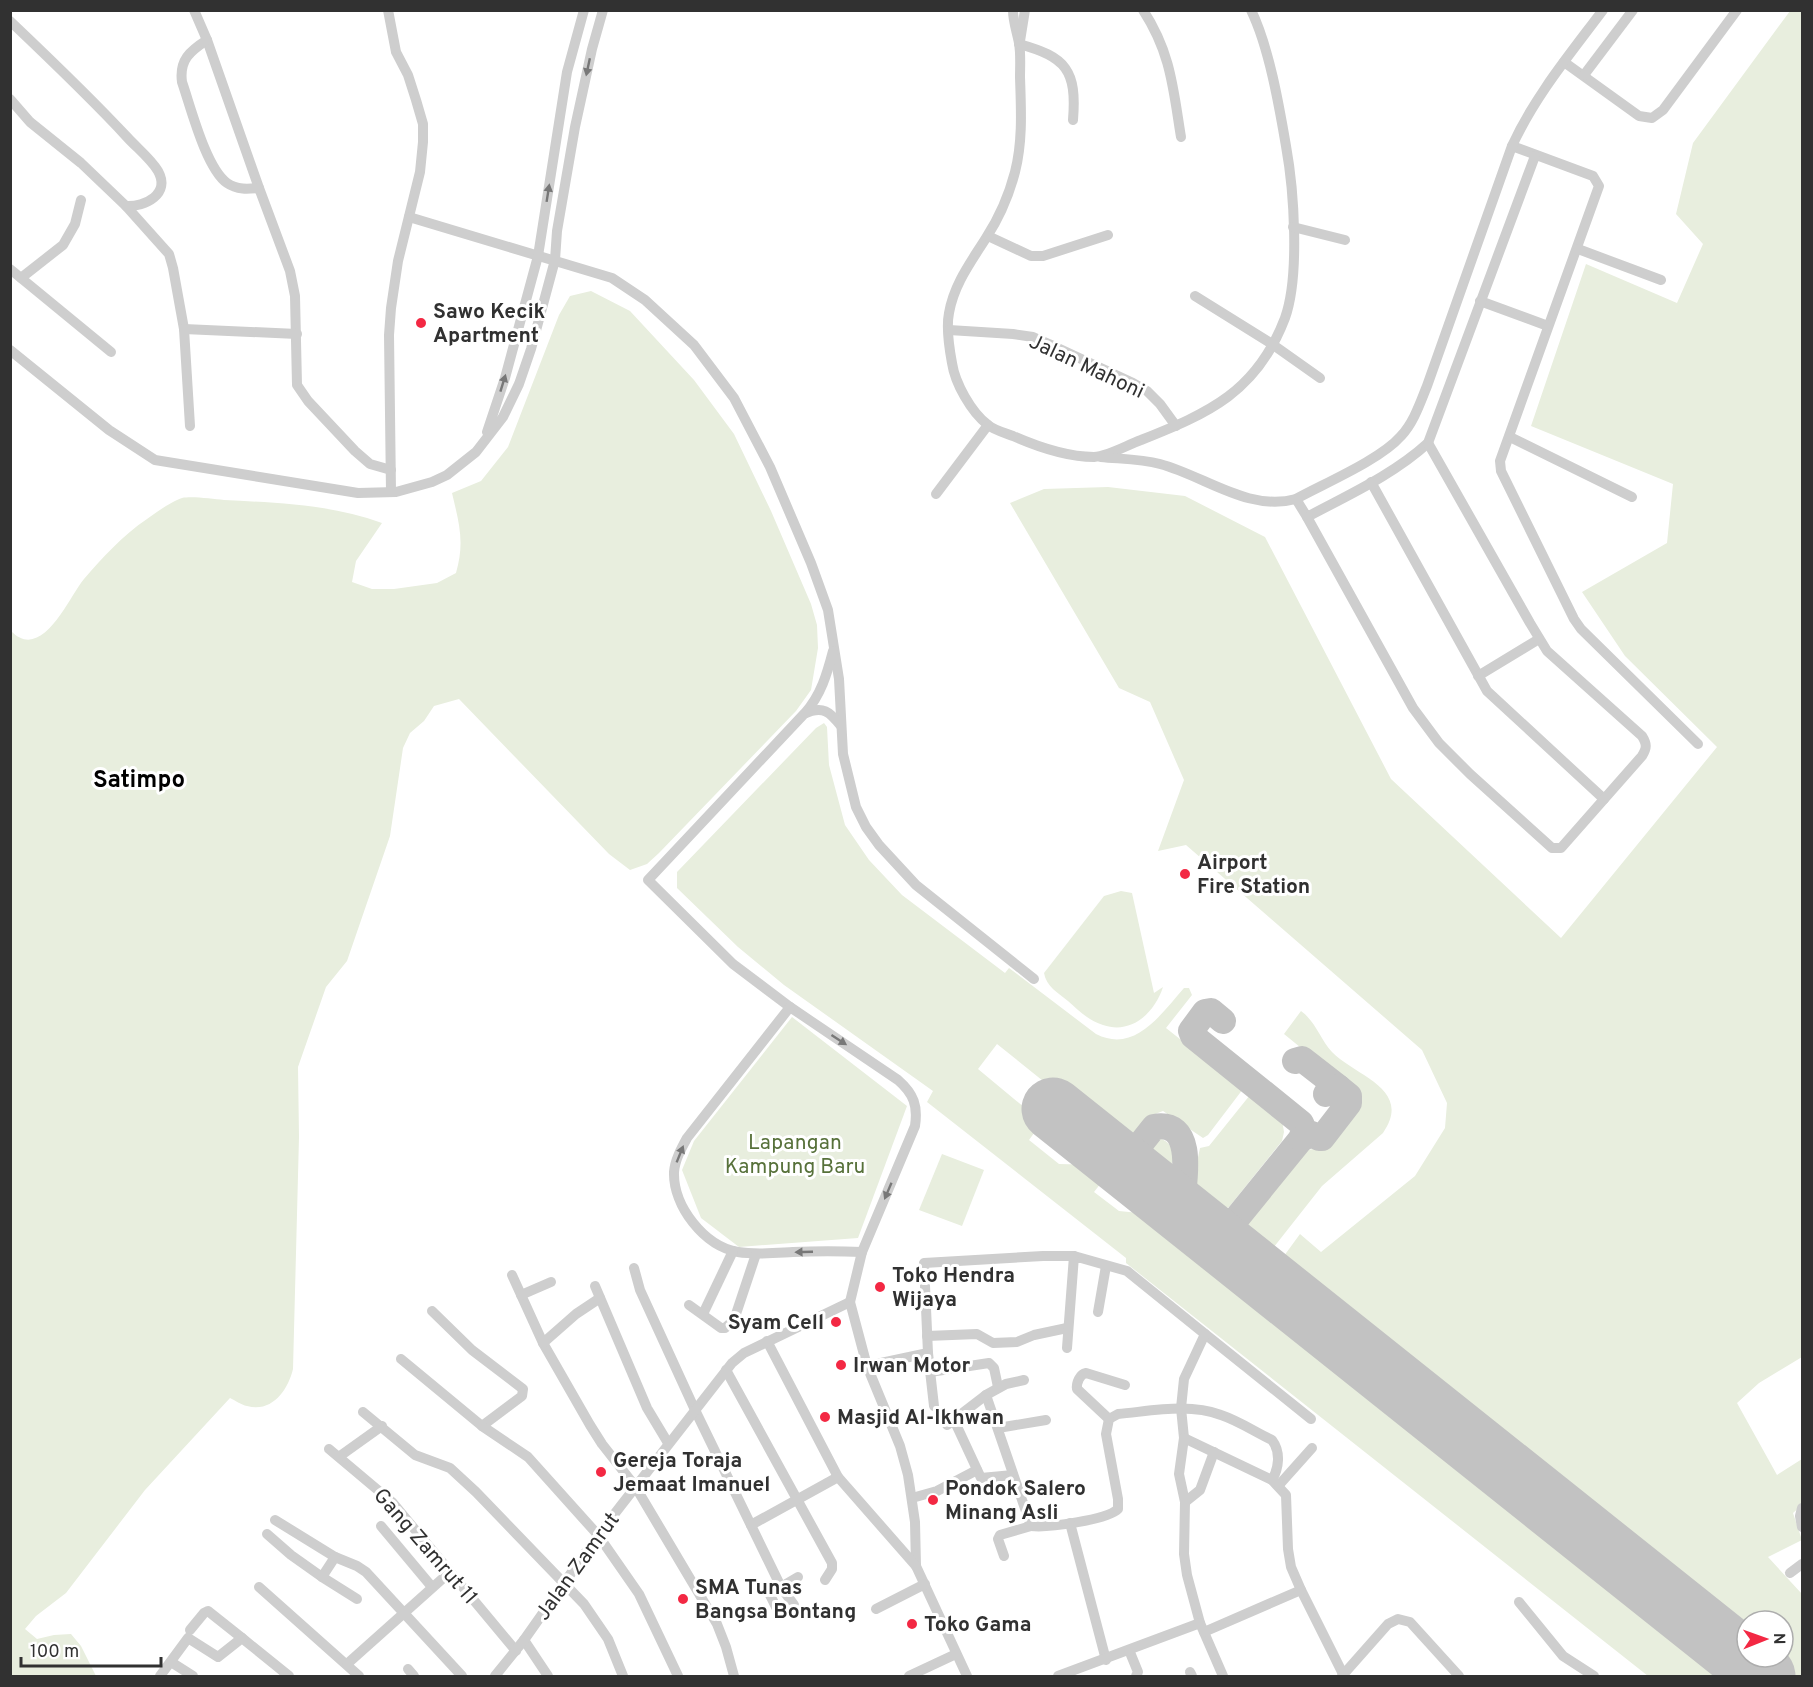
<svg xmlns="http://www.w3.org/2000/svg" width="1813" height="1687" font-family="Overpass,sans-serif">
<rect width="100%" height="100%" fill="#fff"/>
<g fill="#e8eede">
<polygon points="1790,11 1802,11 1802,1357 1759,1383 1737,1403 1777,1475 1802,1459 1802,1505 1793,1513 1802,1540 1768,1557 1802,1594 1802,1676 1790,1676 1766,1657 1783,1657 1783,1621 1747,1621 1747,1642 1282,1272 1281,1260 1300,1234 1321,1252 1415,1176 1445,1128 1447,1103 1422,1050 1186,845 1158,851 1184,780 1150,702 1119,688 1010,503 1044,489 1108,487 1185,496 1265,537 1391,779 1561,938 1717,747 1625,656 1582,592 1667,543 1673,484 1531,426 1586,264 1677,303 1703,244 1676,214 1693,143"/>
<path d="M591,291l39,20 64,69 40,54 37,77 40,93 6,21 1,23 -7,42 -15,21 -137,142 -12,11 -17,6 -21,-16 -150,-155 -25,7 -10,15 -14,12 -7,15 -13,88 -43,125 -21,26 -28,80 1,70 -6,232c-5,21 -21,44 -46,37 -6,-1 -12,-6 -17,-8l-85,92 -79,103 -30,23 -11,13 12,10 17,-4 17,-1 10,12 15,30h-85v-1045c31,32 58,-34 73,-52 18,-21 39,-44 63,-60 8,-6 27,-19 35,-21 10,-2 31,1 42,2 54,3 106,4 158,23l-26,38 -4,21 20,7h22l43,-6 19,-10c9,-31 3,-50 -4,-80l29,-12 27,-34 51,-132 11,-19z"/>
<path d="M824,723l3,4 2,38 16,60 24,35 33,35 103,78 4,-5 87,66c39,20 65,-20 88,-46h5l3,7 -26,33 77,61 -35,46 -5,3 -40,-27 -13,5 -26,30 -127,-102 -19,25 64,53 -13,18 30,24 39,1 10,9 -14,18 25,19 40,4 579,461h-90l-522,-413v-5l-199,-156 6,-11 -149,-106 -46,-38 -61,-59v-16l139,-144z"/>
<path d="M1121,891l11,2 22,100 9,-6c-8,25 -31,48 -60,38 -14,-4 -25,-15 -35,-24 -10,-8 -22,-15 -24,-28l60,-77z"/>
<path d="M1301,1011c15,11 19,28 31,41 25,25 81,37 51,81l-61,53 -52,66 -12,1 -15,-12 -2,-7 2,-15 52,-63c8,-6 14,-7 23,-7l42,-53 -76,-62z"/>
<polygon points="792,1017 907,1106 858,1238 739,1247 701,1218 682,1170 694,1141"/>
<path d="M1250,1095l32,25 2,12 -2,9 -53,66c-16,9 -22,6 -36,-5l1,-26 6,-28 9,-2z"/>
<path d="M1157,1138c20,2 22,32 5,31 -6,-1 -12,-8 -17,-12l7,-15z"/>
<polygon points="942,1154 984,1170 962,1226 919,1210"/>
</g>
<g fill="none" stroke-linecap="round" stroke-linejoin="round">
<g stroke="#c2c2c2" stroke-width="26">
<polyline points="1223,1021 1211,1011 1205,1012 1191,1031 1193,1036 1301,1123 1304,1130 1301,1139 1228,1229"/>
<polyline points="1295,1061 1302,1059 1338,1087"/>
<polyline points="1301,1139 1312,1134 1319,1138 1322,1138 1349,1103 1349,1096 1338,1087 1333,1088 1326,1094"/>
<path d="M1123,1166l31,-39c45,-8 29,61 27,85"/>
<polyline points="1202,1229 1217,1232 1228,1229 1227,1237 1231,1252"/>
</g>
<polyline stroke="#c2c2c2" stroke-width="63" points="1053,1109 1764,1676"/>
<g stroke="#cecece" stroke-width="10">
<polyline points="194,10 207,40 259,188 290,271 295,296 297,385 308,401 355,451 370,464 391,470"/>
<polyline points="388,10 396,52 408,75 416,100 423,124 423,142 420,172 398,261 391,308 389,335 391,492"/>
<path d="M1013,10c0,12 4,22 6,33 2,11 1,23 1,34 1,31 3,64 -5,95 -6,23 -16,46 -29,66 -15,24 -32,46 -37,75 -3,15 0,34 3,50 3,20 19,49 36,62 6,5 17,8 25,11 25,11 53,21 81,21 15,-1 33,-12 47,-17 68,-27 116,-48 144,-122 15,-42 9,-128 1,-172 -7,-41 -17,-99 -35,-136"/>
<path d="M1143,10c28,43 30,78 38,127"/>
<path d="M10,21c40,38 80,76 117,116 10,11 24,22 31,34 13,23 -13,36 -32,35"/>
<path d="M207,40c-17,11 -28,20 -25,42 9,26 24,86 45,101 10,7 21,6 32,5"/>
<polyline points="1020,41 1025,10"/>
<path d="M1019,44c47,13 58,26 54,76"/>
<polyline points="1564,62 1639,116 1652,118 1663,110 1737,10"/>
<polyline points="1584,75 1633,10"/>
<polyline points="10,99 30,122 81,163 126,206 169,254 173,268 184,329 190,426"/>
<polyline points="1512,146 1593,176 1599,186 1500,461 1501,471 1574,619 1581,629 1698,744"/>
<polyline points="409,217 612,278 645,300 694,345 734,398 770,467 811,563 828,610 839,679 843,754 856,807 866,827 879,845 916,885 1034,979"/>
<polyline points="1293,227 1345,240"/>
<polyline points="988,236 1031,256 1043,256 1108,235"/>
<polyline points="1578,249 1661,280"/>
<polyline points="10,269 111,352"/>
<polyline points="21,278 63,245 75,224 81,200"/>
<polyline points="1195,296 1272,344 1320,378"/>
<polyline points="1480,301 1548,326"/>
<polyline points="184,329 297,334"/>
<polyline points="949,330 1013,334 1033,337 1049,344 1133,383 1147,391 1160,404 1176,426"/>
<polyline points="10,350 109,430 155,460 358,493 396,492 432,482 447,475 476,452 503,417 519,384 531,349 555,260 557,231 575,127 592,49 603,10"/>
<polyline points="487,432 505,378 538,256 567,72 584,10"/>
<polyline points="1510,437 1632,497"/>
<path d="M1101,457c20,2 40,2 59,7 45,12 88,48 136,35 29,-16 84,-39 105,-63 13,-14 19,-33 26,-50l85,-240c23,-50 58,-92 91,-136"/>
<polyline points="1371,482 1487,691 1604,799"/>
<polyline points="936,494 988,425"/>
<path d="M1296,499l11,18c41,-22 86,-42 121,-74l107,-287"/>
<path d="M1307,517l106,191 26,35 31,31 82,74h9l81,-92c5,-8 5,-12 0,-20l-95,-85 -17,-28 -102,-180"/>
<polyline points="1478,676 1539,639"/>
<path d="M805,713c16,-18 22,-39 28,-62"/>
<path d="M841,726c-11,-14 -18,-21 -37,-12l-156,166 85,84 57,43 108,73c16,14 20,26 17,46l-53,126 -12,50 17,64 33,80 8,29 7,47 1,44 51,110"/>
<path d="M790,1007l-103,131c-6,11 -12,22 -13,34 -1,34 30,74 64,80 18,3 37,1 55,0 24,-1 46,-1 69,0"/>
<polyline points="634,1268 640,1290 695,1410 781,1587 770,1595 780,1615"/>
<polyline points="512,1275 543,1343 590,1425 602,1444 635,1486 717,1624 726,1647 734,1676"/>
<polyline points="595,1286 647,1408 668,1443"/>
<polyline points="521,1295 551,1282"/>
<polyline points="689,1305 721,1328 725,1328 734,1320 756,1254"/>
<polyline points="432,1311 472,1350 523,1389 522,1396 482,1426"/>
<polyline points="1098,1312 1106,1266"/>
<polyline points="703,1314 733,1251"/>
<polyline points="1205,1334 1311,1419"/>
<polyline points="927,1336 977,1334 993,1343 1017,1342 1034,1335 1067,1328"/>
<polyline points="767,1341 838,1477 916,1566"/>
<polyline points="543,1343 576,1314 600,1298"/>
<polyline points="1067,1348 1074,1256 1127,1271 1205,1334 1184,1379 1181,1408 1184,1438 1179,1474 1185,1502 1184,1554 1187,1575 1200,1623 1223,1676"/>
<polyline points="928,1353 934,1406"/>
<polyline points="401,1359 482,1426 528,1457 598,1535 639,1594 678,1676"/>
<polyline points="867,1366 928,1353 924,1263 1043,1256 1074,1256"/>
<polyline points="726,1370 832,1563 832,1569 825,1580"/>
<polyline points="930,1372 989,1363 994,1368 998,1387"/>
<path d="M1024,1380l-18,4 -20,11 45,131c16,2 76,-6 87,-17v-10l-12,-65 3,-15 9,-5c34,-3 71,-11 103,1 18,6 34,17 51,25 9,12 7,28 0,40"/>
<polyline points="363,1412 415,1455 450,1468 476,1492 584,1604 608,1639 623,1676"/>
<path d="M1109,1419l-32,-30c-1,-6 3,-15 9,-16l39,12"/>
<polyline points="954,1420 981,1478 1013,1475"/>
<polyline points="947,1425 986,1395"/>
<polyline points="998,1428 1046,1420"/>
<polyline points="1184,1438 1272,1480 1286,1495 1288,1549 1291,1567 1301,1590 1343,1674"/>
<polyline points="329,1449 392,1502 516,1651"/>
<polyline points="340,1456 382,1426"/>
<polyline points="1279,1485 1312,1448"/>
<polyline points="912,1498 937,1491 977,1470"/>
<polyline points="1185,1502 1200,1490 1214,1452"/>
<polyline points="1802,1508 1800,1516 1802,1527"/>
<polyline points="275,1520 335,1557 357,1566 366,1572 462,1676"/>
<polyline points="1070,1523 1106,1660"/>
<polyline points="751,1525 838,1477"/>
<polyline points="381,1526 432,1587"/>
<polyline points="267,1534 291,1555 322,1577"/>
<polyline points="1004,1556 998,1539 1000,1535 1031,1526"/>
<polyline points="335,1557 322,1577 357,1599"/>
<polyline points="1790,1573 1802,1564"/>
<polyline points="259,1587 359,1676"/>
<polyline points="1519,1602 1563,1656 1594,1676"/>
<polyline points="794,1605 781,1587 798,1577"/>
<polyline points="876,1609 925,1584"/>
<polyline points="190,1630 204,1613 208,1611 242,1638"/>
<polyline points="1204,1632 1301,1590"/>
<polyline points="524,1640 548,1676"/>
<polyline points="1129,1650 1138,1672 1136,1676"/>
<polyline points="171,1662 193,1676"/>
<polyline points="347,1664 450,1572"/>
<polyline points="408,1669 414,1676"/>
<polyline points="1190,1672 1192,1676"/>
<polyline points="160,1676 188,1638 218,1657 242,1638 289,1676"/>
<polyline points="495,1676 524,1640 598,1535 732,1363 744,1353 850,1302"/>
<polyline points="909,1676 956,1654"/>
<polyline points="1058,1676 1200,1623"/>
<polyline points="1342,1676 1388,1624 1398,1619 1410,1622 1459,1676"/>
</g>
</g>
<defs><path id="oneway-solid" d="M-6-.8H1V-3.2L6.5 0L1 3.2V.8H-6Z" transform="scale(1.5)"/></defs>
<g fill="#787878">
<use href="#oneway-solid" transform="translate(588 67) rotate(102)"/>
<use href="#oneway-solid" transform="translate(548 193) rotate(-81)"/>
<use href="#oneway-solid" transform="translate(503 383) rotate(-73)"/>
<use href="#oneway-solid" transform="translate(839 1040) rotate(33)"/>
<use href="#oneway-solid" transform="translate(680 1154) rotate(-68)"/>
<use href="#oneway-solid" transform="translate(888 1191) rotate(113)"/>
<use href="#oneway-solid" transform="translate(804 1252) rotate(178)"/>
</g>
<g fill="#f32843" stroke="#fff" stroke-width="2">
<circle cx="421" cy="323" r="6"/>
<circle cx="1185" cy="874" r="6"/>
<circle cx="880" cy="1287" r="6"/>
<circle cx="836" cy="1322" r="6"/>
<circle cx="841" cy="1365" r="6"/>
<circle cx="825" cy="1417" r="6"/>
<circle cx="601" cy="1472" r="6"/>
<circle cx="933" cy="1500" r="6"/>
<circle cx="683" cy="1599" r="6"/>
<circle cx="912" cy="1624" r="6"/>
</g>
<g text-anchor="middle" stroke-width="6" stroke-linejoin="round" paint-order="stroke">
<g font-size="21" font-weight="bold" fill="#313131" stroke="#fff" text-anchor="start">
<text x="433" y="318">Sawo Kecik<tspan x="433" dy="24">Apartment</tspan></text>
<text x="1197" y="869">Airport<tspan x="1197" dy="24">Fire Station</tspan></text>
<text x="892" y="1282">Toko Hendra<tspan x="892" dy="24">Wijaya</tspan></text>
<text x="824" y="1329" text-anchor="end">Syam Cell</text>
<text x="853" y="1372">Irwan Motor</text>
<text x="837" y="1424">Masjid Al-Ikhwan</text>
<text x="613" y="1467">Gereja Toraja<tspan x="613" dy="24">Jemaat Imanuel</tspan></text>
<text x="945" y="1495">Pondok Salero<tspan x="945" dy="24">Minang Asli</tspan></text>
<text x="695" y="1594">SMA Tunas<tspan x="695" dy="24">Bangsa Bontang</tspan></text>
<text x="924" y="1631">Toko Gama</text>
</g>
<g font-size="21" fill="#313131" stroke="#fff">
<text transform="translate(1087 366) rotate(25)" y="7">Jalan Mahoni</text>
<text transform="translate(426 1546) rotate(49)" y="7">Gang Zamrut 11</text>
<text transform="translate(577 1566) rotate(-54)" y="7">Jalan Zamrut</text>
</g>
<g font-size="21" fill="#57713a" stroke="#fff">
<text x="795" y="1149">Lapangan<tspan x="795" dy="24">Kampung Baru</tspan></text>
</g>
<g font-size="24" font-weight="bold" fill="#000" stroke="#fff">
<text x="139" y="787">Satimpo</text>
</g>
</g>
<rect width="1813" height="1687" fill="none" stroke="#313131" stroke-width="24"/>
<g transform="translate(1765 1639) rotate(89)"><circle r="28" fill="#ffffff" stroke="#adadad" stroke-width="1.5"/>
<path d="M0-4.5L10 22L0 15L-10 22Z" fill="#f32843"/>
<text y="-9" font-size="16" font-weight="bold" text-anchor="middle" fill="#313131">N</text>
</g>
<path d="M21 1657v9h140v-9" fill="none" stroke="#313131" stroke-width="3"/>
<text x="30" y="1657" font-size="18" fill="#313131" stroke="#ffffff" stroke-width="4.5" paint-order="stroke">100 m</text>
</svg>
